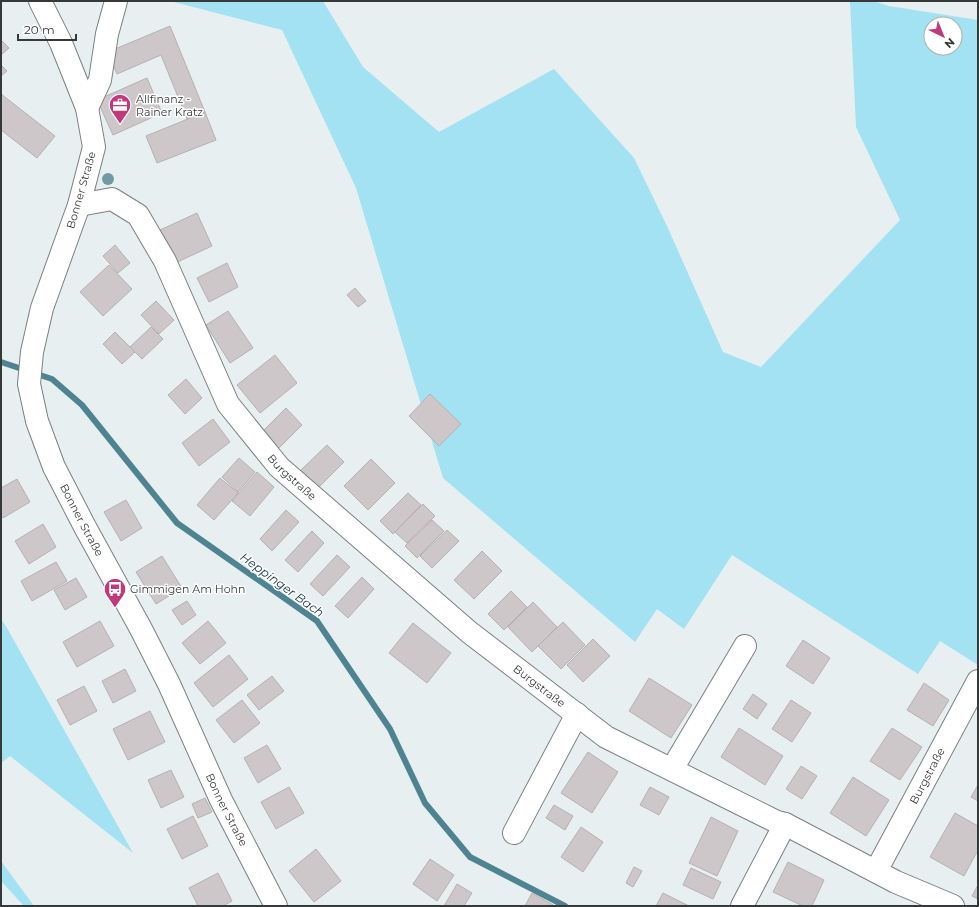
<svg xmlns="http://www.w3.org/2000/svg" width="979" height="907" font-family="Montserrat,sans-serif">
<rect width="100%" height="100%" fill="#e8eff1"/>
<g fill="#a3e2f2" fill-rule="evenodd">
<path d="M170,1h153l40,66 76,65 115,-63 80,89 33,68 56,126 38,15 139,-147 -44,-93 -6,-126h23l16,5 89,14v645l-38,-24 -22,33 -186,-119 -48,74 -27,-20 -22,33 -192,-164 -87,-290 -74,-158zM931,24h24v24h-24z"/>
<polygon points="1,619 7,628 133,853 10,756 1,763"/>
<polygon points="1,861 34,906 24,906 1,881"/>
</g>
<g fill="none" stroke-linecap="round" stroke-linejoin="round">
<polyline stroke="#4e8491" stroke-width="6" points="1,362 52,379 82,405 177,523 317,621 390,729 425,803 470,857 565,906"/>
</g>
<g fill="#cdc7c9" stroke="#b7b0b3">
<polygon points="170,26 205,112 187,119 161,55 117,74 108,52"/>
<polygon points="1,40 9,48 1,55"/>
<polygon points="1,65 7,71 1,76"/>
<polygon points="147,78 162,113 113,135 97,100"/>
<polygon points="1,94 55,136 37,158 1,130"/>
<polygon points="205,112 216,140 157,163 146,136"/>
<polygon points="197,213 212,246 173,264 158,231"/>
<polygon points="115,245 130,263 118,273 103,256"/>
<polygon points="227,263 238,287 209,302 197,278"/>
<polygon points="109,265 132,289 103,316 80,292"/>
<polygon points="355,288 366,301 358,307 347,295"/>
<polygon points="156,301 174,320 159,334 141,315"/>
<polygon points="228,311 253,348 230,363 206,325"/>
<polygon points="151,327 163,339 142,359 130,347"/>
<polygon points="115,332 135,352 122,364 103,344"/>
<polygon points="275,355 297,383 260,413 237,385"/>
<polygon points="186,379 202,398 185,414 168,395"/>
<polygon points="430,394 461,424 439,446 409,416"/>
<polygon points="286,408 302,425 277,450 261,433"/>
<polygon points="213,419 230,442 199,466 182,443"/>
<polygon points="327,445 344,462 318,488 300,471"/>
<polygon points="239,458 255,472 238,492 222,477"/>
<polygon points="371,459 395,483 368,510 344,486"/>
<polygon points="257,472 274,487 250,516 232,501"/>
<polygon points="220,478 238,493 214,520 197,505"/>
<polygon points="17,479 30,502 3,518 1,516 1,488"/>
<polygon points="408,493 421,505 393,534 380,521"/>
<polygon points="126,500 142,528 121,541 104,512"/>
<polygon points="423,504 435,516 407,543 395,532"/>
<polygon points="286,510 299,522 272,551 260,539"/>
<polygon points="432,520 444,531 417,558 405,546"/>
<polygon points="43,524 56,547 29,564 15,541"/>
<polygon points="447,530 459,541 432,568 420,556"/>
<polygon points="312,531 324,543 298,572 285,560"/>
<polygon points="482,551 502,571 474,599 454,580"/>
<polygon points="337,555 350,567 323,596 310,584"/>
<polygon points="162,556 182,588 156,604 136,572"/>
<polygon points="56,562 67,581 32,601 21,581"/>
<polygon points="362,577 374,589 348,618 335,606"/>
<polygon points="76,578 87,597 65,610 54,590"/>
<polygon points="511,591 527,607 504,630 488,614"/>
<polygon points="187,601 196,615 182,625 172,610"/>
<polygon points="533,602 557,627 532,652 508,627"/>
<polygon points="100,621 114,646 77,667 63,642"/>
<polygon points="208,621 226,643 200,664 182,643"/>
<polygon points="563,622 585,645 561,669 538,646"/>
<polygon points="413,623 451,653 427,683 389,653"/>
<polygon points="593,639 610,656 583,682 567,665"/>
<polygon points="803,640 830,658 813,684 786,666"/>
<polygon points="229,655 248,679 213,707 194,683"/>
<polygon points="125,669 136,691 113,703 102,681"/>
<polygon points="272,676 284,691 259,710 247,695"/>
<polygon points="649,678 692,705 671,738 629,711"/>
<polygon points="924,683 949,700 933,726 907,710"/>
<polygon points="84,686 97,711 70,725 57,700"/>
<polygon points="753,694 767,704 757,719 743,709"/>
<polygon points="242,700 260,723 234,743 216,720"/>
<polygon points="791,700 811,713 792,742 772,729"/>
<polygon points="150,711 165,742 128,760 113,729"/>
<polygon points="739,728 783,756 765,785 721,757"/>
<polygon points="892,728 922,747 900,780 870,761"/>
<polygon points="267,745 281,769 258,783 244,758"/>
<polygon points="588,752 618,772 592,813 561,793"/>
<polygon points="801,766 817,776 802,799 786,789"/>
<polygon points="171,770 184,797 161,808 148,780"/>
<polygon points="853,777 889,800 866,836 830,813"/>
<polygon points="978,785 978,801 971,797"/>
<polygon points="289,787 304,813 276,829 261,802"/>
<polygon points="650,787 669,797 659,815 640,805"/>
<polygon points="205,798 212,812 198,818 192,804"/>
<polygon points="554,805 573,816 565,830 546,818"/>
<polygon points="955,813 978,826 978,850 964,876 930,857"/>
<polygon points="193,816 208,846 182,859 167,829"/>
<polygon points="711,817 738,831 717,876 689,863"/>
<polygon points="581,827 603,842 583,872 561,857"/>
<polygon points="316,849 341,881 314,902 289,871"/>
<polygon points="430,859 454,875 437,901 413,884"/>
<polygon points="788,862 824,880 812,906 803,906 773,892"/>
<polygon points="634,867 642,871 633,887 626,883"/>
<polygon points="691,868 721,882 713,899 683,885"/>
<polygon points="218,873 232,901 223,906 198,906 189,888"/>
<polygon points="457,884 472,893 464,906 444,906"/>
<polygon points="978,885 978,899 972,896"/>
<polygon points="532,893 555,906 525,906"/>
<polygon points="663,893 689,906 656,906"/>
</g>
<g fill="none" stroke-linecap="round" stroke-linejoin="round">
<g stroke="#7a8082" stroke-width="24">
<g id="minor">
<polyline points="87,108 100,80 107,34 116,1"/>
<path id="s1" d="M79,205l33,-6 26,16 27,46 63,143 51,63 190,165 137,105 171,85 8,2 111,58 57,24"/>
<polyline points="672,769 745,646"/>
<polyline points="514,833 577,714"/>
<path id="s2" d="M876,871l102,-190"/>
<polyline points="742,906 785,824"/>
</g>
</g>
<g stroke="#7a8082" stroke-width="24">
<g id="major">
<path id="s3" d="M40,1l21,42 26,65 7,39 -15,58 -37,103 -10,44 -3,32 8,37 17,46 31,60 56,102 28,55 52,116 55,106"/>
</g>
</g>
<use href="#minor" stroke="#fff" stroke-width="22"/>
<use href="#major" stroke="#fff" stroke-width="22"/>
</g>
<circle fill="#739aa2" cx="108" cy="179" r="6"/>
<defs>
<g id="office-pin" transform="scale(1.15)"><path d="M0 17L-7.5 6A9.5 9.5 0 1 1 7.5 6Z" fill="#bf3a7d" stroke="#fff"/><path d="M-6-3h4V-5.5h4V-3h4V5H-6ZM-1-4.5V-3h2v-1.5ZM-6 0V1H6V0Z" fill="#fff"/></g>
<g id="bus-pin" transform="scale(1.15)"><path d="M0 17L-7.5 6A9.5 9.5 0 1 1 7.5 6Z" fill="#bf3a7d" stroke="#fff"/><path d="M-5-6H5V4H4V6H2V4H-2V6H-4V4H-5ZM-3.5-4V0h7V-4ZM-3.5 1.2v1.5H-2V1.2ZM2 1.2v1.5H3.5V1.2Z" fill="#fff"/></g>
</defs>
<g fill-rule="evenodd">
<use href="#office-pin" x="120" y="105"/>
<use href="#bus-pin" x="115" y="589"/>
</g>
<g text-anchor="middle" stroke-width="3" stroke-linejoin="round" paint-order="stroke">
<g font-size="11" fill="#36393a" stroke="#fff" text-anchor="start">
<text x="136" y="103">Allfinanz -<tspan x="136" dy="13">Rainer Kratz</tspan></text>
<text x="130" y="593">Gimmigen Am Hohn</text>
</g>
<g font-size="11" fill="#36393a" stroke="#fff">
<text transform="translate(81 190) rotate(-74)" y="4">Bonner Straße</text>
<text dy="4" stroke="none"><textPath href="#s1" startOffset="371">Burgstraße</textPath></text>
<text dy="4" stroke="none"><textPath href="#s3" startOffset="550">Bonner Straße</textPath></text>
<text dy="4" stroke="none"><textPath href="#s1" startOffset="695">Burgstraße</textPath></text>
<text dy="4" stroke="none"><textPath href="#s2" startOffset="108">Burgstraße</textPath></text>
<text dy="4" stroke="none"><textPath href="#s3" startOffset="874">Bonner Straße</textPath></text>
</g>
<g font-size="12" font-style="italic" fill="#10353e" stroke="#fff">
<text transform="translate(282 585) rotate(36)" y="4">Heppinger Bach</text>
</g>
</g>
<rect width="979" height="907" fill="none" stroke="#36393a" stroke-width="4"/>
<g transform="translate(943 36) rotate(137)"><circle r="19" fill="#ffffff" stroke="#afb0b0"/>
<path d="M0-3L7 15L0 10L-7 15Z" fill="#bf3a7d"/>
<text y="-6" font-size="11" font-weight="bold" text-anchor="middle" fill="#36393a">N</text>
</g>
<path d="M18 34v6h58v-6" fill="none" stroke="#36393a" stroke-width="2"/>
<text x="24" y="34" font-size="12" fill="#36393a" stroke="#ffffff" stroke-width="3" paint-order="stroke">20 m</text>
</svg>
